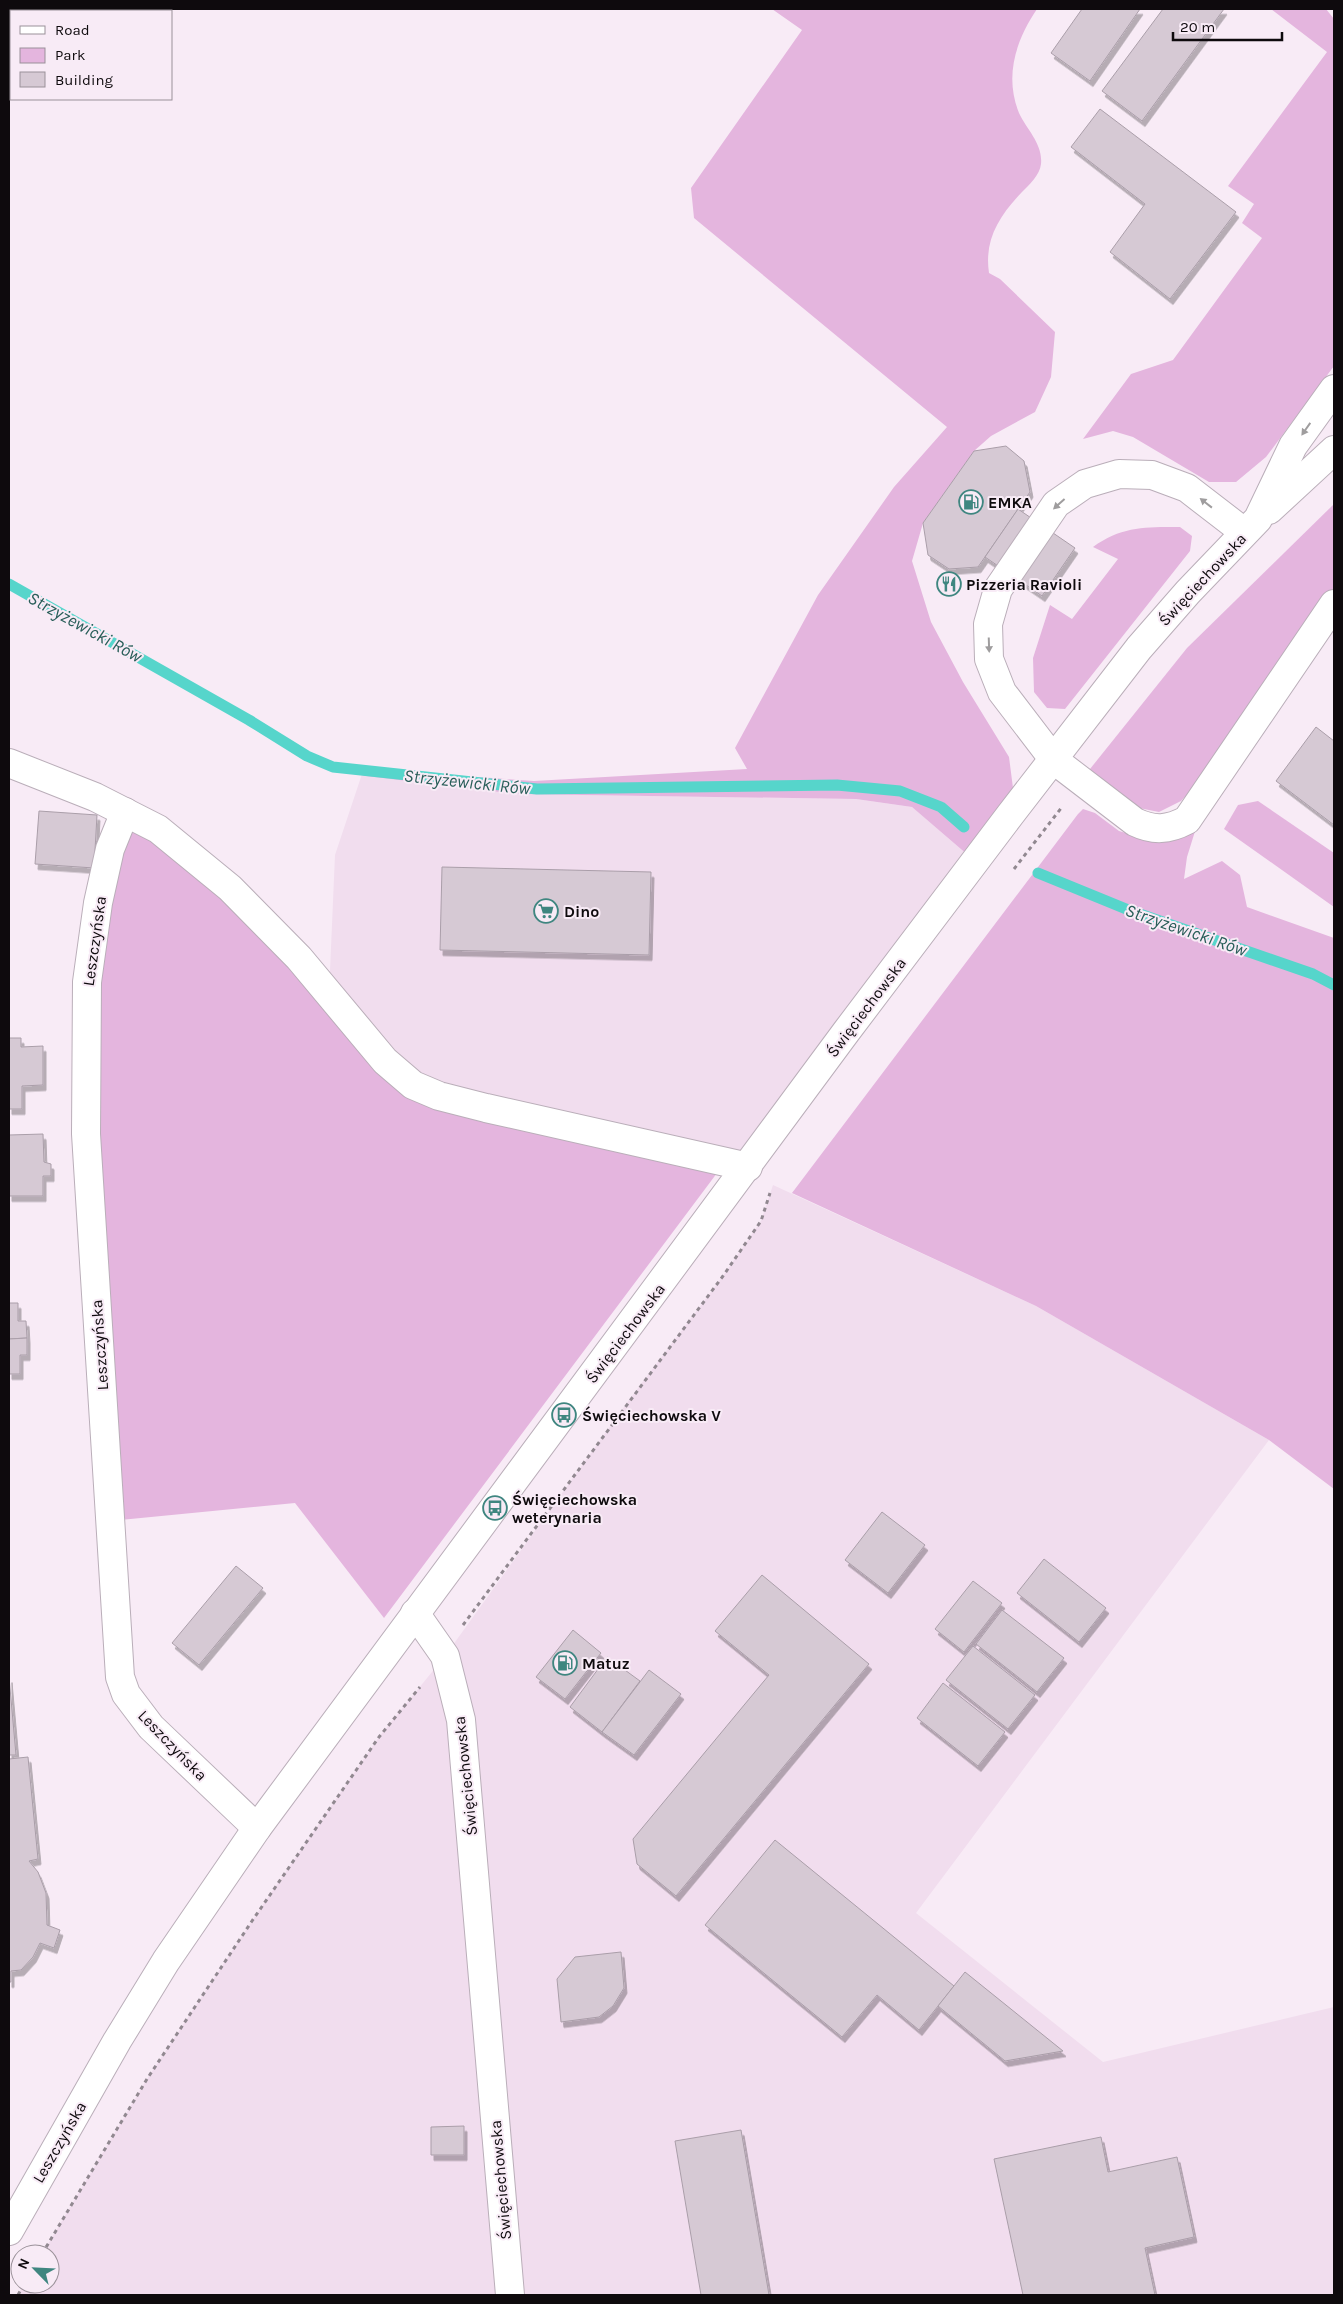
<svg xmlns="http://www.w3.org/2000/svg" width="1343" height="2304" font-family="Karla,sans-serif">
<defs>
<filter id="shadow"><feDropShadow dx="3" dy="5.5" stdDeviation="0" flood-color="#0004"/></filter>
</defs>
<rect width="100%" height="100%" fill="#f8ebf6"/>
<g fill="#f1ddee">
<polygon points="363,771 517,794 856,799 912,807 976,862 748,1167 439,1096 323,985 330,971 335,855"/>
<polygon points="773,1185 1036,1306 1269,1440 916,1913 1103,2062 1334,2007 1334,2295 18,2295 24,2284 50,2284 50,2254 42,2254 147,2079 262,1906 379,1737 445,1656 629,1400 723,1276 761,1221"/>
</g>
<g fill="#e4b5de">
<path d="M772,9h265c-21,31 -33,67 -18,104 8,17 24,31 22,51 -1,11 -12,21 -19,28 -23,24 -38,48 -33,81l11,6 55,53 -4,45 -16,35 -44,24 -17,15 -51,72 -11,38 19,61 32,60 46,75 4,31 -3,27 -34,47 -64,-55 -56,-8 -339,-5 -151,-18 -33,-9 201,14 213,-12 -12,-21 83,-153 76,-108 53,-60 -253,-209 -3,-30 111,-158z"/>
<polygon points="1271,9 1326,9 1334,19 1334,366 1266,457 1236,482 1209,482 1133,437 1113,431 1083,439 1131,374 1173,360 1262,238 1242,223 1254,204 1228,186 1327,52"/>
<polygon points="1334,504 1334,604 1210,770 1181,801 1159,812 1139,808 1094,775 1090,769 1187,648"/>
<path d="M1180,527l12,9 -2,15 -125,158 -18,-1 -13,-16 -1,-34 17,-53 22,14 46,-60 -25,-12c29,-21 53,-20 87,-20z"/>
<polygon points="1258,801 1334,853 1334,907 1224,829 1238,805"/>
<polygon points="1083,809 1095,813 1119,831 1146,839 1201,812 1187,857 1184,879 1222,861 1240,875 1247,907 1334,938 1334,1489 1269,1440 1036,1306 792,1193 1078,814"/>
<polygon points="125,812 158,829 413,1085 726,1161 384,1618 295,1503 110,1521 87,982"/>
</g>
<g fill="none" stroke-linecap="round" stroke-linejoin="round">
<g stroke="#56d5cb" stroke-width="11">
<polyline points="9,584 249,720 307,756 333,767 537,789 837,785 900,791 941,807 964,827"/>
<polyline points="1038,873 1131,911 1313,974 1334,985"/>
</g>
</g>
<g fill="#d6c9d4" stroke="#aa9ea9" filter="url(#shadow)">
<polygon points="1082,9 1140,9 1090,81 1051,53"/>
<polygon points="1163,9 1224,9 1142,121 1102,91"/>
<polygon points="1100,109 1236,212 1170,299 1110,252 1145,204 1071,147"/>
<polygon points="1006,446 1024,461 1030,492 978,567 949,569 928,555 923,523 974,451"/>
<polygon points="1018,509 1075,548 1042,596 985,557"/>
<polygon points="1316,727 1334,741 1334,825 1276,781"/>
<polygon points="39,811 97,815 94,868 35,864"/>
<polygon points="442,867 651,872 649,955 440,950"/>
<polygon points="9,1038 21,1038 21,1047 43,1046 43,1085 22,1086 22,1109 9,1109"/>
<polygon points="43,1134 44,1162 51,1164 51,1176 43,1176 43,1196 9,1196 9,1135"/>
<polygon points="9,1303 18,1303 18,1321 26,1321 27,1338 9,1339"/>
<polygon points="27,1338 27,1355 20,1355 20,1374 9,1374 9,1339"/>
<polygon points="882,1512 925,1545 888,1593 845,1560"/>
<polygon points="1044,1559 1106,1608 1079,1642 1017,1593"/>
<polygon points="236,1566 263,1588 199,1665 172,1643"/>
<polygon points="762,1575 869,1664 676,1896 637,1864 633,1839 769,1675 715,1631"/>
<polygon points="973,1581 1002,1603 964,1652 935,1629"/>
<polygon points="1002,1610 1064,1658 1037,1692 976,1644"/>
<polygon points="573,1630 601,1653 565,1699 536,1677"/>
<polygon points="973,1646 1035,1695 1008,1729 946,1680"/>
<polygon points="607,1657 640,1681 602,1732 570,1707"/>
<polygon points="649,1670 681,1694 634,1755 602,1732"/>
<polygon points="9,1677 16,1755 9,1755"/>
<polygon points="943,1683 1005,1732 978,1766 917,1718"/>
<polygon points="28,1757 38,1859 29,1861 38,1872 46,1893 47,1925 60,1930 54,1948 40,1943 33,1957 21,1970 11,1971 11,1982 9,1982 9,1759"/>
<polygon points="775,1840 954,1986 919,2030 877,1995 842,2037 705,1925"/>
<polygon points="621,1952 624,1988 613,2006 599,2017 561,2022 557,1979 575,1957"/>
<polygon points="965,1972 1063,2051 1005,2061 938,2006"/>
<polygon points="464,2126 464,2155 431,2155 431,2127"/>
<polygon points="741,2130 769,2295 701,2295 675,2141"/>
<polygon points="1101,2137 1108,2172 1177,2157 1194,2237 1145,2248 1155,2295 1023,2295 994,2159"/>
</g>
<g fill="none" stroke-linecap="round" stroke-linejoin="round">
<g stroke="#baaeb9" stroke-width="30">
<g id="minor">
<polyline points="1269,510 1334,450"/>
<path d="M1244,532l-57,-44 -35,-13 -33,-1 -34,10 -29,20 -58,85 -10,35 1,35 13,33 52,68 81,62c19,9 33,8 52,-2l147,-216"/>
<polyline points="9,763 95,797 158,829 230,888 299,958 385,1061 413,1085 439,1096 486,1108 748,1167"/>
<polyline points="125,812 110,849 98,903 87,982 86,1134 120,1677 126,1694 151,1727 257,1828"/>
<polyline points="415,1613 445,1656 461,1720 510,2295"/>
<polyline points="9,2231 117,2041 166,1961 257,1828 846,1032 1010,815 1139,648 1188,592 1258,519 1293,446 1334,389"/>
</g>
</g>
<g stroke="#918890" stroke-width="3" stroke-dasharray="4 4" stroke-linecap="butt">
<polyline points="1014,869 1062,807"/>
<polyline points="463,1625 723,1276 761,1221 770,1193"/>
<polyline points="42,2254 147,2079 252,1921 379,1737 420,1687"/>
<polyline points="18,2295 24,2284"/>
</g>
<use href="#minor" stroke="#fff" stroke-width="28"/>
</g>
<defs><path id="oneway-solid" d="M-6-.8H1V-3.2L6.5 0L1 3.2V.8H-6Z" transform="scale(1.25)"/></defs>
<g fill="#9f9d9e">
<use href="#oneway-solid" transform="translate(1306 429) rotate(125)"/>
<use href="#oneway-solid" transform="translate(1206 503) rotate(-142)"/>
<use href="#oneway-solid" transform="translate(1059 504) rotate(138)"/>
<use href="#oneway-solid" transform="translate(989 645) rotate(88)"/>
</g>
<defs>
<g id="fuel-ring" transform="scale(1.25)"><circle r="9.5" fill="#f8ebf6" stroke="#3f8680" stroke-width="1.5"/><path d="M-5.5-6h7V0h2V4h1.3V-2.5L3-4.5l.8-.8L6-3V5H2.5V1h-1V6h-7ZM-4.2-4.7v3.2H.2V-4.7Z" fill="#3f8680"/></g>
<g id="restaurant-ring" transform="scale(1.25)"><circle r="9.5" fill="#f8ebf6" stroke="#3f8680" stroke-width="1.5"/><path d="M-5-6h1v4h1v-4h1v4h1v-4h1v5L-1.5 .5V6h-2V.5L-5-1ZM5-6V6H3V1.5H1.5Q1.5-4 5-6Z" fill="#3f8680"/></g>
<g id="supermarket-ring" transform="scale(1.25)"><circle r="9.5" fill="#f8ebf6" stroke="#3f8680" stroke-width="1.5"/><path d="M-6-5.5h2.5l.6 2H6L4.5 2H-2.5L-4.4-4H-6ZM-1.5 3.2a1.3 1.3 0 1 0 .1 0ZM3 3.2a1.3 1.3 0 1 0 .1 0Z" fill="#3f8680"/></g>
<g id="bus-ring" transform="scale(1.25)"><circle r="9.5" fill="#f8ebf6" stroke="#3f8680" stroke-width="1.5"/><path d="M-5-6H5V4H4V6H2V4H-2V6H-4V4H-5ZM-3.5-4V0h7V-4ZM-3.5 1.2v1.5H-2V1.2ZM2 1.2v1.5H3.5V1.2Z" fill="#3f8680"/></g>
</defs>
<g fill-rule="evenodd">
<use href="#fuel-ring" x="971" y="502"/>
<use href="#restaurant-ring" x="949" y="584"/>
<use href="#supermarket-ring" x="546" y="911"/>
<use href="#bus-ring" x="564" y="1415"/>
<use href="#bus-ring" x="495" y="1508"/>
<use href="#fuel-ring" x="565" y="1663"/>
</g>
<g text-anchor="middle" stroke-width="4" stroke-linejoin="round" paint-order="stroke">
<g font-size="16" font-weight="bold" fill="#0e0a0d" stroke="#f8ebf6" text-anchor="start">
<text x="988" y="508">EMKA</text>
<text x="966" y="590">Pizzeria Ravioli</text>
<text x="564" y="917">Dino</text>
<text x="582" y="1421">Święciechowska V</text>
<text x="512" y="1505">Święciechowska<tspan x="512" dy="18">weterynaria</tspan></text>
<text x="582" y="1669">Matuz</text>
</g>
<g font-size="16" fill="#0e0a0d" stroke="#f8ebf6">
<text transform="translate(1202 579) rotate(-47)" y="6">Święciechowska</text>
<text transform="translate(94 941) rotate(-82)" y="6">Leszczyńska</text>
<text transform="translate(866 1007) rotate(-53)" y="6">Święciechowska</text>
<text transform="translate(625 1333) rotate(-53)" y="6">Święciechowska</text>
<text transform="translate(99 1345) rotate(-94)" y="6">Leszczyńska</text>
<text transform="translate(173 1745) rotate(46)" y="6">Leszczyńska</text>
<text transform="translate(465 1776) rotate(-96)" y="6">Święciechowska</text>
<text transform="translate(59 2142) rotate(-60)" y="6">Leszczyńska</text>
<text transform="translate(500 2180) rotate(-95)" y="6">Święciechowska</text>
</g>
<g font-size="18" font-style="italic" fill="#295e59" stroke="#f8ebf6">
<text transform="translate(85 627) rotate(29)" y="6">Strzyżewicki Rów</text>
<text transform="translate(467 782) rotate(6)" y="6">Strzyżewicki Rów</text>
<text transform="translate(1186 930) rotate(19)" y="6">Strzyżewicki Rów</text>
</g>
</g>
<rect width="1343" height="2304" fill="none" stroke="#0e0a0d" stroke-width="20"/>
<rect x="10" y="10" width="162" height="90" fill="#f8ebf6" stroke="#9a9199"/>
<rect x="20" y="26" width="25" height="8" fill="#ffffff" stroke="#9a9199"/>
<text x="55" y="35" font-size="15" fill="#0e0a0d">Road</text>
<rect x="20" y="48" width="25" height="15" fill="#e4b5de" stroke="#9a9199"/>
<text x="55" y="60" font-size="15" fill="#0e0a0d">Park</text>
<rect x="20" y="72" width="25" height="15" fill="#d6c9d4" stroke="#9a9199"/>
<text x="55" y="85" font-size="15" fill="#0e0a0d">Building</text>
<g transform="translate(35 2269) rotate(294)"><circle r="24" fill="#f8ebf6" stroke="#9a9199"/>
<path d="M0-4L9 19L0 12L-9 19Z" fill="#3f8680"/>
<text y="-8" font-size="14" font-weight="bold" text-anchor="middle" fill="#0e0a0d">N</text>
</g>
<path d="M1173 32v8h109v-8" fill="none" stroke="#0e0a0d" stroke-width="2.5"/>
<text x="1180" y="32" font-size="15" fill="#0e0a0d" stroke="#f8ebf6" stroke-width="4" paint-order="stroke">20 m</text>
</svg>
